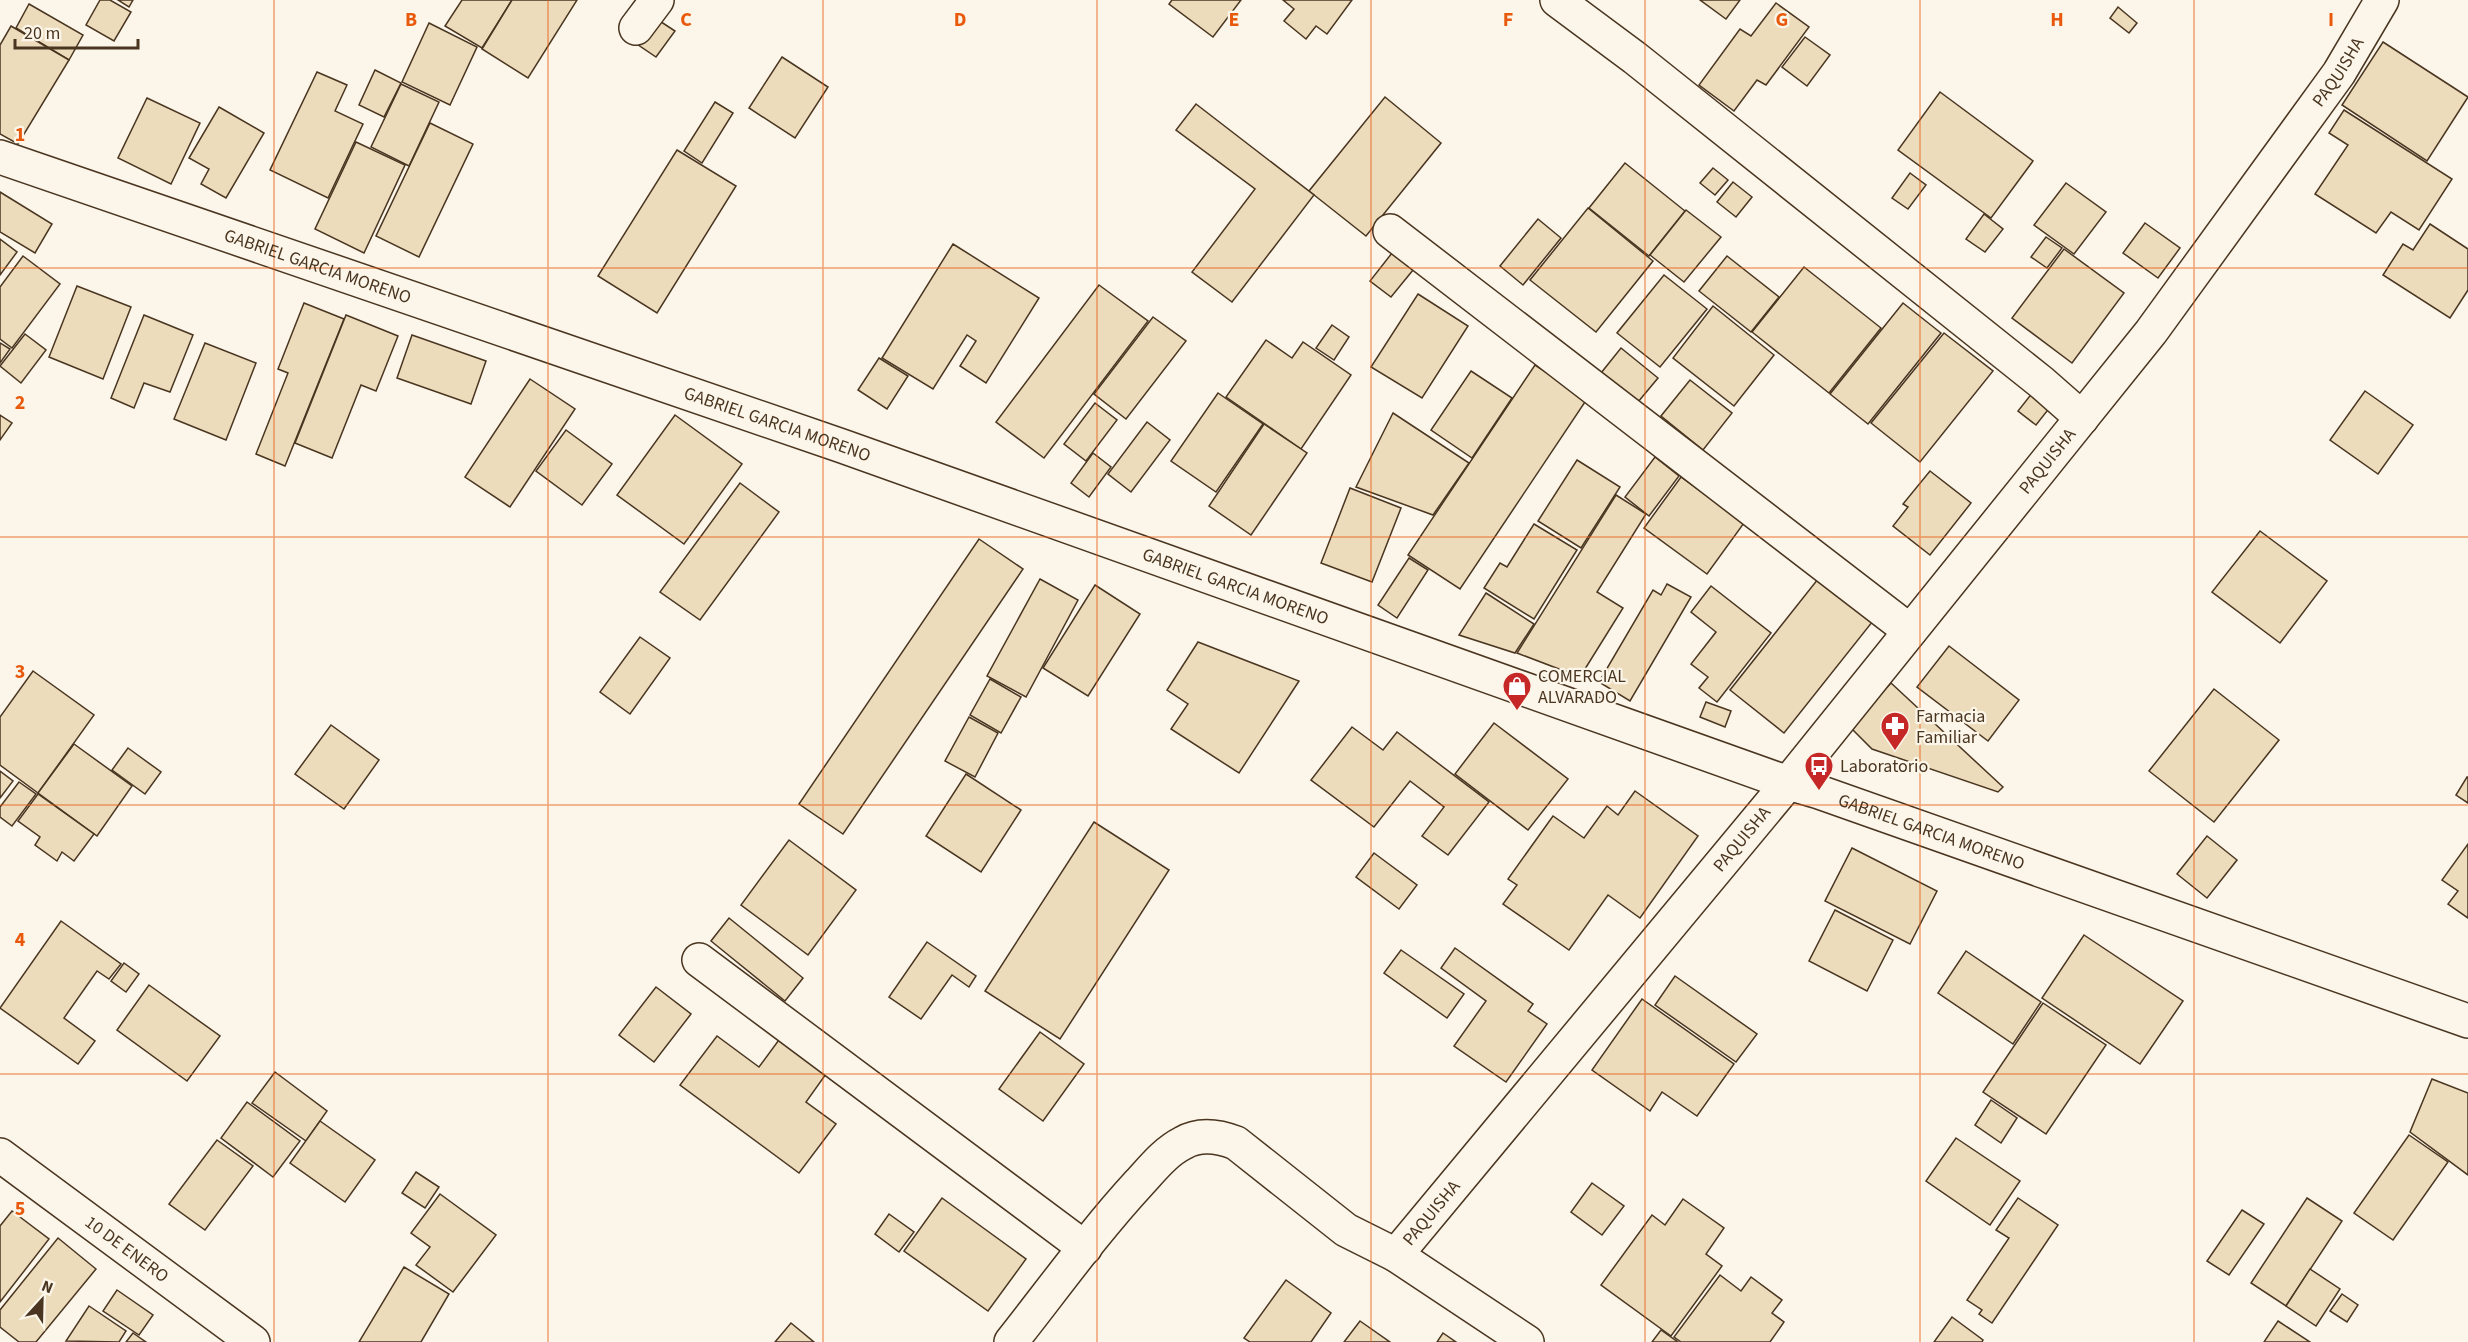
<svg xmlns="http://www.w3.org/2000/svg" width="2468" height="1342" font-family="'Source Sans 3',sans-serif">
<rect width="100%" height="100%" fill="#fbf6e9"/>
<g fill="#ecdcbc" stroke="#4a3520" stroke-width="1.5">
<polygon points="100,0 110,0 131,12 114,41 86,25"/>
<polygon points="118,0 133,0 129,7"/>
<polygon points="462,0 512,0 482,48 445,26"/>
<polygon points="512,0 577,0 528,78 482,49"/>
<polygon points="1172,0 1241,0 1213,37 1169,4"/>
<polygon points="1283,0 1352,0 1327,34 1316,26 1306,39 1284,21 1294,9"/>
<polygon points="1700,0 1740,0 1726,19"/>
<polygon points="1776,3 1809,27 1766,85 1757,80 1734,111 1699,85 1740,29 1751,36"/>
<polygon points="29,4 83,35 69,60 16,28"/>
<polygon points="2118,7 2137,23 2129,33 2110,18"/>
<polygon points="649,14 675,31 656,57 631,40"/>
<polygon points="429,23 477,47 450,105 402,82"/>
<polygon points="11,26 69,60 18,144 0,134 0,45"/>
<polygon points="1805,37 1830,55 1807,86 1782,67"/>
<polygon points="2383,42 2468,97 2427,161 2342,105"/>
<polygon points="782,57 828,87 795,138 749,108"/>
<polygon points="375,70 401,83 384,117 359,105"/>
<polygon points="317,72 347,85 335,111 363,124 328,198 270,170"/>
<polygon points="401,84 439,102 409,166 371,147"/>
<polygon points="1940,92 2033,161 1991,218 1898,150"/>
<polygon points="1385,97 1441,143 1366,236 1309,191"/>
<polygon points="147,98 200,123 171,184 118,158"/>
<polygon points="715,102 733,113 702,163 684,151"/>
<polygon points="1196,104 1314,195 1232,302 1192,272 1255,189 1176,130"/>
<polygon points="219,107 264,133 226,198 201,184 209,169 189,158"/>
<polygon points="2344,110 2452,179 2419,230 2391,212 2376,233 2315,194 2348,145 2329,133"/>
<polygon points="430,123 473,144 419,257 376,236"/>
<polygon points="356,142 405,165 364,253 315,229"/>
<polygon points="677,150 736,186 657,313 598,276"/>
<polygon points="1625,163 1685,211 1649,256 1589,208"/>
<polygon points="1713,168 1728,180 1715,195 1700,183"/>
<polygon points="1910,173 1926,185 1908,209 1892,198"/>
<polygon points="1733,182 1752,197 1736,217 1717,202"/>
<polygon points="2066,183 2106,212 2074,254 2034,225"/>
<polygon points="0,192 52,224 35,253 0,232"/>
<polygon points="1588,208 1653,261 1596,332 1530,280"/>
<polygon points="1686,210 1721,237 1684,282 1650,255"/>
<polygon points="1984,214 2003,229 1985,252 1966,239"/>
<polygon points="1538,219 1561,238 1523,285 1500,266"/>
<polygon points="2145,223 2180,248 2158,278 2123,253"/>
<polygon points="2430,224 2468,249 2468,290 2450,318 2383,275 2403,244 2413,250"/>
<polygon points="2046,237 2062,248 2047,268 2031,257"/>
<polygon points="0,239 17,252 0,275"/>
<polygon points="953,244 1039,298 986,383 960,366 976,341 967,335 933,389 882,358"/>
<polygon points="2064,249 2124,293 2072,363 2012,318"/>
<polygon points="1392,253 1413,270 1391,297 1370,281"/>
<polygon points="23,256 60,284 12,348 0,339 0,287"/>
<polygon points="1727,256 1779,297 1751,332 1699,291"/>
<polygon points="1804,267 1881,328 1829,393 1752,332"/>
<polygon points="1664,275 1707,309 1660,367 1617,333"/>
<polygon points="1099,285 1148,321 1044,458 996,422"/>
<polygon points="77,286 131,307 103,379 49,357"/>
<polygon points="1418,294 1468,326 1422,398 1371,367"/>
<polygon points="304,303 344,319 285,466 256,454 288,373 278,369"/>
<polygon points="1903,303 1941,333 1868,424 1830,394"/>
<polygon points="1713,306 1774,355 1734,406 1673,358"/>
<polygon points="144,315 193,335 170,392 144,383 134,408 111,398"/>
<polygon points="346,315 398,336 376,391 361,385 332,458 295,443"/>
<polygon points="1153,317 1186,341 1126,419 1094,394"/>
<polygon points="1332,325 1349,337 1334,360 1316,348"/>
<polygon points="1944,333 1993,371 1920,462 1871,423"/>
<polygon points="25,334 46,350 21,383 0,366"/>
<polygon points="412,335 486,361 471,404 397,378"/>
<polygon points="1266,340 1292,358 1303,342 1351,375 1301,449 1226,397"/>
<polygon points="0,343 10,349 0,363"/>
<polygon points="205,343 256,363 226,440 174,419"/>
<polygon points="1621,348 1658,378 1633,408 1597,378"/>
<polygon points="879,358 908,376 887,409 858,390"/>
<polygon points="1535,365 1587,399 1460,589 1408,555"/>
<polygon points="1471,371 1512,398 1472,458 1431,430"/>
<polygon points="530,379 575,409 510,507 465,477"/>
<polygon points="1690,380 1732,413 1703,450 1661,416"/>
<polygon points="2365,391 2413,425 2378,474 2330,440"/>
<polygon points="2033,392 2051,406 2036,425 2018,411"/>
<polygon points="1218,393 1263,424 1216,492 1171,461"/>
<polygon points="1095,403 1117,420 1086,461 1064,444"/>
<polygon points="1393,413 1469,463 1433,515 1356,487"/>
<polygon points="0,415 12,423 0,440"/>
<polygon points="675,415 742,464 684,544 617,495"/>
<polygon points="1147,422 1170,440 1131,492 1108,474"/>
<polygon points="1264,424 1307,453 1251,535 1209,506"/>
<polygon points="566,430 612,464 582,505 536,471"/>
<polygon points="1093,453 1111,467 1089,497 1071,483"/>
<polygon points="1655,457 1679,476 1649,516 1625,497"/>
<polygon points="1577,460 1620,487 1581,548 1538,521"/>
<polygon points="1930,471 1971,503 1930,555 1893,526 1908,507 1903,504"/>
<polygon points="1681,477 1744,523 1707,574 1644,528"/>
<polygon points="740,483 779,512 700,620 660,592"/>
<polygon points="1350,488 1401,508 1372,582 1321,563"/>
<polygon points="1616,495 1646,514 1597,592 1623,608 1580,677 1517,653"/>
<polygon points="1534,524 1577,550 1534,619 1484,588 1500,563 1507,567"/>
<polygon points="2260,531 2327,581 2280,643 2212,592"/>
<polygon points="979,539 1023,569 843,834 799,804"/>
<polygon points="1409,558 1428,570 1397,618 1378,605"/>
<polygon points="1040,579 1078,600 1026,697 987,676"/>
<polygon points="1818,579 1873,621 1784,733 1730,690"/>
<polygon points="1667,584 1691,597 1630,701 1599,682 1653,590 1661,595"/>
<polygon points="1095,585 1140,614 1088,696 1043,668"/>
<polygon points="1711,586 1771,633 1717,702 1699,688 1708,677 1691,664 1716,632 1691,612"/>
<polygon points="1486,593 1534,624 1515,653 1459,635"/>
<polygon points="640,637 670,658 630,714 600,692"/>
<polygon points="1198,642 1299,681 1239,773 1171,729 1188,704 1167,690"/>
<polygon points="1949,646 2019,700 1988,741 1917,687"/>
<polygon points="33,671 94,715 38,793 0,765 0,717"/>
<polygon points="990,679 1021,697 1001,733 970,715"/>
<polygon points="1891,683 2003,787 1998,792 1872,749 1850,727"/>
<polygon points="2214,689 2279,740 2214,822 2149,771"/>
<polygon points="1706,702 1731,711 1725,727 1700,717"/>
<polygon points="969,717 998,733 975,777 945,761"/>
<polygon points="1494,723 1568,779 1528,830 1455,774"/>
<polygon points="331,725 379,760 344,809 295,774"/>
<polygon points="1352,727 1383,750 1397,732 1489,802 1448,855 1422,836 1444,807 1410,781 1374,827 1311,780"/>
<polygon points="74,744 132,786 97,836 38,793"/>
<polygon points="128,748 161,772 145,794 112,770"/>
<polygon points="0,771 13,781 0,798"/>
<polygon points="966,774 1021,810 981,872 926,836"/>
<polygon points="2467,777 2468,777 2468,803 2456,795"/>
<polygon points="19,782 36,794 12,826 0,817 0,807"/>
<polygon points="1635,791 1698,836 1640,918 1608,895 1569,950 1503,904 1517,885 1508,879 1553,816 1584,838 1607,806 1618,815"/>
<polygon points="38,794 94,834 74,861 62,852 57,861 35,845 40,837 18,821"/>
<polygon points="1094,822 1169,870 1060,1039 985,991"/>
<polygon points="2207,836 2237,860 2207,898 2177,874"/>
<polygon points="789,840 856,890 808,955 741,905"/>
<polygon points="2468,844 2468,918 2448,904 2458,891 2442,880"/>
<polygon points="1852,848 1937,891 1910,944 1825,901"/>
<polygon points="1374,853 1417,885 1399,909 1356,877"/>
<polygon points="1835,910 1893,940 1867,991 1809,961"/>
<polygon points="729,918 803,978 785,1001 711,941"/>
<polygon points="61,921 121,964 109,979 97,971 64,1018 95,1041 78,1064 0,1008"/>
<polygon points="2084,935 2183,1001 2140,1064 2042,998"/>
<polygon points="927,942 976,976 969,987 952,975 921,1019 889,997"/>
<polygon points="1455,948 1533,1004 1528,1011 1547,1024 1506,1082 1454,1046 1486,1001 1441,968"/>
<polygon points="1401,950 1464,994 1447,1018 1384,973"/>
<polygon points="1966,951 2041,1002 2013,1044 1938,993"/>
<polygon points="124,963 139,974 126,992 111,981"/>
<polygon points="1675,976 1757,1034 1736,1062 1655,1005"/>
<polygon points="149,985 220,1036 187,1081 117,1030"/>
<polygon points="656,987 691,1014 654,1062 619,1035"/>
<polygon points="1642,999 1734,1064 1697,1116 1662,1092 1650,1111 1592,1070"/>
<polygon points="2043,1003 2106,1045 2046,1134 1983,1092"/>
<polygon points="1040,1032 1084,1064 1043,1121 999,1089"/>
<polygon points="784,1033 831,1067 806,1102 836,1124 799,1173 680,1085 717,1036 759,1067"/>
<polygon points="275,1072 327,1111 306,1141 252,1103"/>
<polygon points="2432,1079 2468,1093 2468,1175 2410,1132"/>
<polygon points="1991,1100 2017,1118 2001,1143 1975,1125"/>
<polygon points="247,1102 300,1141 273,1177 221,1138"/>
<polygon points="320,1121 375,1160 345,1202 290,1163"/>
<polygon points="2409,1135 2448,1162 2393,1240 2354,1213"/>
<polygon points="1956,1138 2020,1181 1990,1225 1926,1181"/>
<polygon points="217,1140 253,1166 205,1230 169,1204"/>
<polygon points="416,1172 439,1187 425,1208 402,1193"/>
<polygon points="1592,1183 1624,1206 1602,1235 1571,1212"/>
<polygon points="440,1194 496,1235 453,1292 416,1265 430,1247 411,1233"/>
<polygon points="942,1198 1026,1259 988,1311 904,1251"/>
<polygon points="2018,1198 2058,1225 1992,1323 1979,1314 1982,1310 1967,1300 2009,1238 1996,1230"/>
<polygon points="2307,1198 2342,1221 2286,1306 2251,1283"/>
<polygon points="1683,1199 1724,1228 1706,1254 1722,1266 1671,1336 1601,1285 1652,1215 1665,1225"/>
<polygon points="2242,1210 2264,1224 2229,1275 2207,1261"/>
<polygon points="12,1211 49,1239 0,1302 0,1226"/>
<polygon points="889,1214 914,1232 899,1252 875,1234"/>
<polygon points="58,1238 96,1269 36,1342 19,1342 0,1327 0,1310"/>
<polygon points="404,1267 449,1294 421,1342 359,1342"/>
<polygon points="2310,1269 2340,1289 2316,1326 2286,1306"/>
<polygon points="1720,1275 1741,1291 1751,1277 1782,1300 1772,1313 1784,1322 1770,1342 1681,1342 1674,1337"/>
<polygon points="1286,1280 1331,1313 1311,1342 1250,1342 1244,1338"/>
<polygon points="117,1290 153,1315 139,1335 103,1311"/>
<polygon points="2342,1294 2358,1305 2347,1322 2330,1311"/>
<polygon points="89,1306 126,1331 119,1342 66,1341"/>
<polygon points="1952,1317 1983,1340 1982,1342 1934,1342"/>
<polygon points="1360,1321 1390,1342 1344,1342"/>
<polygon points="2278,1321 2310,1342 2264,1342"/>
<polygon points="791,1323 814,1342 775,1342"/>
<polygon points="1661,1330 1678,1342 1652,1342"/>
<polygon points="133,1333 146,1342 126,1342"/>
<polygon points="1443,1333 1456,1342 1437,1342"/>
</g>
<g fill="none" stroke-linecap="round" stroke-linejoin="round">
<g stroke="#4a3520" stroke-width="36">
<g id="minor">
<polyline points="1557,0 1635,58 2041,382 2082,418"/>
<polyline points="636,28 657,0"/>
<polyline points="1390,231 1910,631"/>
<polyline points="699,960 1085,1248"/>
<path id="s1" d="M0,1155l253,187"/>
<polyline points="1396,1255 1527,1342"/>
<path id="s2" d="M1011,1342c42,-53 82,-109 128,-159 13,-14 26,-31 44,-40 17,-10 35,-7 53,0l110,87 50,25 392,-472 363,-451 188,-259 43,-73"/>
</g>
</g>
<g stroke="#4a3520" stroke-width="36">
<g id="tertiary">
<path id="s3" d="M0,157l842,289 946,337 31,9 649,229"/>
</g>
</g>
<use href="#minor" stroke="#fbf6e9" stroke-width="33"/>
<use href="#tertiary" stroke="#fbf6e9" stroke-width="33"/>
</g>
<path fill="none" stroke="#e8590c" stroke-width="1.5" stroke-opacity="0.55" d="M274,0v1342M548,0v1342M823,0v1342M1097,0v1342M1371,0v1342M1645,0v1342M1920,0v1342M2194,0v1342M0,268h2468M0,537h2468M0,805h2468M0,1074h2468"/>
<defs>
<g id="shop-pin" transform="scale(1.5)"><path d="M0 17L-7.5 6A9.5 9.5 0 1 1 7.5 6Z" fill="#c62828" stroke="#fbf6e9"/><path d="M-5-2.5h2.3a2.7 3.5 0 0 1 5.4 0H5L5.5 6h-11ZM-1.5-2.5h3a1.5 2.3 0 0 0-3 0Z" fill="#fff"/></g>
<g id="pharmacy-pin" transform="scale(1.5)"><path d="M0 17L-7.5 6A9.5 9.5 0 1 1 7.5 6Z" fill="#c62828" stroke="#fbf6e9"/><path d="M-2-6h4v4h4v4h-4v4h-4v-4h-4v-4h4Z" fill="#fff"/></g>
<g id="bus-pin" transform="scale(1.5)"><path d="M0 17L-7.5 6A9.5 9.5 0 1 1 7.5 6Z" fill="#c62828" stroke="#fbf6e9"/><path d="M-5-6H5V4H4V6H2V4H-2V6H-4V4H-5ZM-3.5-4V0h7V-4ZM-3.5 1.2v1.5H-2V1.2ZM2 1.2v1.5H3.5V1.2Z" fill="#fff"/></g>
</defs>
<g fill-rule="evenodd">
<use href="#shop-pin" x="1517" y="686"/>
<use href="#pharmacy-pin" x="1895" y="726"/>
<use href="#bus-pin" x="1819" y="766"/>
</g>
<g text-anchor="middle" stroke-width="4.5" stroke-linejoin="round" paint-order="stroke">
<g font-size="18" fill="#4a3520" stroke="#fbf6e9">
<text dy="6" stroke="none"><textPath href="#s2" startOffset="2028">PAQUISHA</textPath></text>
<text dy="6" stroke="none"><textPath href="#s3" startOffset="336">GABRIEL GARCIA MORENO</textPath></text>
<text dy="6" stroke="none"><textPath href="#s3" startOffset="822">GABRIEL GARCIA MORENO</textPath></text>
<text dy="6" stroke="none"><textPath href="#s2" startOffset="1542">PAQUISHA</textPath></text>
<text dy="6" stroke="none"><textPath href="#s3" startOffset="1308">GABRIEL GARCIA MORENO</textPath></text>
<text dy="6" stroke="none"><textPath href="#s3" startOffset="2046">GABRIEL GARCIA MORENO</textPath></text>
<text dy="6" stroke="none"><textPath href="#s2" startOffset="1056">PAQUISHA</textPath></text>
<text dy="6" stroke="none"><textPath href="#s2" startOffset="570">PAQUISHA</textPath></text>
<text dy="6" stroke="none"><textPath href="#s1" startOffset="158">10 DE ENERO</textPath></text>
</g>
<g font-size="18" fill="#4a3520" stroke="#fbf6e9" text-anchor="start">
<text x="1538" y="682">COMERCIAL<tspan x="1538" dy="21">ALVARADO</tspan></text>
<text x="1916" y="722">Farmacia<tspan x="1916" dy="21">Familiar</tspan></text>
<text x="1840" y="772">Laboratorio</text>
</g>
</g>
<g font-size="20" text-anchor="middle" font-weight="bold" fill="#e8590c" stroke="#fbf6e9" stroke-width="4.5" stroke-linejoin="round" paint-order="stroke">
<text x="411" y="26">B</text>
<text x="686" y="26">C</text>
<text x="960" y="26">D</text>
<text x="1234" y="26">E</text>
<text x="1508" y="26">F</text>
<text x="1782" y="26">G</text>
<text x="2057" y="26">H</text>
<text x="2331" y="26">I</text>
<text x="20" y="141">1</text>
<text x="20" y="409">2</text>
<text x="20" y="678">3</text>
<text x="20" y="946">4</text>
<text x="20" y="1215">5</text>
</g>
<g transform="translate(42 1300) rotate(22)" stroke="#fbf6e9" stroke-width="4.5" paint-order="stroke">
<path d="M0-4.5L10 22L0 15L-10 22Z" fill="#4a3520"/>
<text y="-9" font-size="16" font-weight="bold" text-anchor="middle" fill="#4a3520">N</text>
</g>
<path d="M15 39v9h123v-9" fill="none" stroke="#4a3520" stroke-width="3"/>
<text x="24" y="39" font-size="18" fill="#4a3520" stroke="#fbf6e9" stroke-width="4.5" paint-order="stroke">20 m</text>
</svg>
